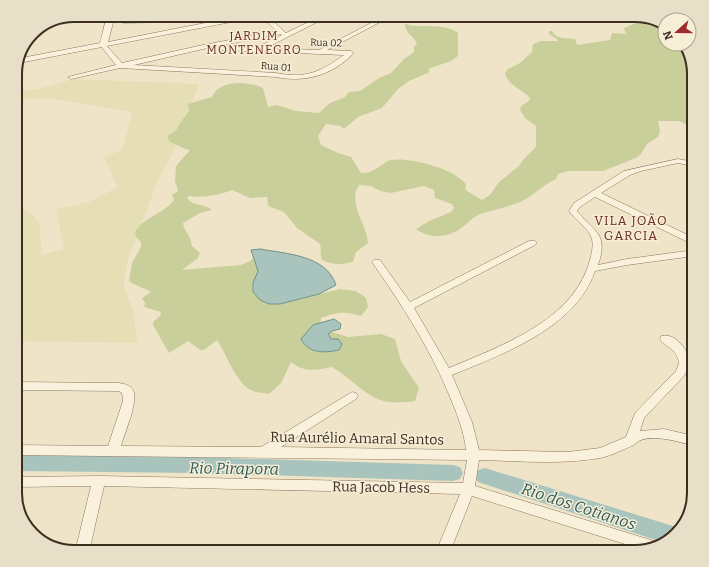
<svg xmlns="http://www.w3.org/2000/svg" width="709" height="567" font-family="Bitter,serif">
<rect width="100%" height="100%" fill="#f0e4c8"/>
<polygon fill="#e6deb5" points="74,79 199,84 173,152 158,180 127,262 124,285 134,315 137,343 15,341 15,194 21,206 39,221 42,255 64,249 56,209 89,202 118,187 104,157 122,150 132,112 49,98 15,100 15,93 41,88"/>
<path fill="#c9cf9b" d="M631,20l23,6 9,4 2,-3v17h20c13,17 9,62 9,84l-15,-7h-21l2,10 -2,6 -11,7 -6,10 -5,4 -33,13h-35l-10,3 -2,5c-13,6 -23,17 -36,23 -13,6 -28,7 -42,13 -6,3 -9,7 -14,11 -15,12 -33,14 -48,3l13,-8 22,-9 3,-4 -2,-4 -17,-6 -1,-8 -10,-4 -33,7 -11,-2 -9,-5 -12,-1c-12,18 8,39 9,58l-12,9 -3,10c-12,3 -20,3 -31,-2 -3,-6 0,-10 -2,-16l-23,-16 -13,-16 -16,-6 -1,-9 -17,1 -18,-8c-13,5 -29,8 -43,6l-2,2c7,9 17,5 25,12l-12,3 -17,10c1,9 8,12 9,23l8,7 -2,5 -16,12 59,-5 9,-4 10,-10 4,52 14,1 62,-15 16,2 10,7 2,9 -7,9c-16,-5 -24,-4 -40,2l-1,10 28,9 33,-3 14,5 6,22 18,27 -4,13c-47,7 -48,-13 -83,-34 -16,3 -28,6 -41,-5l-10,21 -12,11c-5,-1 -11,-1 -16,-3 -16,-5 -27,-38 -36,-51l-13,10h-4l-12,-9 -19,12 -16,-28v-3l7,-6 1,-4 -17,-5 1,-4 -3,-5 9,-6c-7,-5 -15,-5 -22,-11l3,-18 9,-16v-5l-5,-5 -1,-5c10,-16 27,-17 39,-32l-2,-5 6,-4 -3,-10 1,-15 14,-16c-7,-1 -12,-5 -20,-8l-3,-6 10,-6 1,-4 11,-15 -1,-7 24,-7c7,-18 37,-16 51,-9l5,19 9,-2 19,6 23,2 11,-10 15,-6 4,-5 11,-1 19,-13 12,-5 13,-14 10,-7v-5l3,-4c-4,-7 -12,-10 -12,-19 3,0 6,2 9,2 12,0 35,-1 44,7v23l-7,5 -23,8 2,3 -21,9 -11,8 -16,19 -24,9 -14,12 -4,-3 -14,-2 -8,12 3,9 17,8 13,4 10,16c11,1 17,-6 25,-11 12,-7 47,3 59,8 8,3 15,8 21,14l-1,5 2,2 15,9 8,-5 9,-13 20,-16 4,-6 13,-13v-21l-11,-8 -5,-8 1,-4 8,-5 1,-3c-8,-9 -22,-12 -25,-25l3,-4 12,-6 12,-11 1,-8 8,-3h16l1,-1 -9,-6v-3h3c3,8 15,7 23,8l2,6c11,-2 22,-3 33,-5l2,-7 14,1 -2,-6 12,-5z"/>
<polygon fill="#bfc49a" points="124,15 249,15 224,20 123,24"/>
<g fill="#a9c4bc" stroke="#6f938a">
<path d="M260,249c27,5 66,6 76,36l-17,9 -39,10h-11l-9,-4 -7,-8v-9l5,-12 -7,-21z"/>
<path d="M334,319l7,5 -1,5 -8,2 -4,3 3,5h7l4,5 -3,6c-15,3 -30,4 -38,-11l12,-14z"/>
</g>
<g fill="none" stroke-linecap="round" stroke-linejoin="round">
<g fill="#a9c4bc" fill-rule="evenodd">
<polygon points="15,455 195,457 453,465 460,467 463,473 460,479 453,481 195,473 15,471"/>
<polygon points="485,468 673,526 680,529 679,532 665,543 478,482 475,476 478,470"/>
</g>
<g stroke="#8d765c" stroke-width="1">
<g id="minor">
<path d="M259,15h7l20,18 37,-18h8l-65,33 53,2 58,-30 5,1 -55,29 24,1 3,2c-21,22 -49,30 -78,24l-156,-9 -49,11 -3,-2 48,-12 -16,-20 3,-2 2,1 17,19 81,-18 74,-14zM280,34l2,1 -24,12 -36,-1 -3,2 3,2 122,5c-24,17 -38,24 -68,18l-142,-8 69,-16z"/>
<path d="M678,159l16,3v4l-16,-3 -37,8 -11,4 -29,18 93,45v7l-99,-48 -15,10 -3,4c17,21 32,22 21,54l29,-6 67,-9v6l-67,9 -32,6c-19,57 -92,83 -143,104l20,47 7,28 89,2 32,-4 26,-11 9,-24 41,-42 3,-8c-3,-16 -12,-14 -19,-24l1,-3c15,-4 27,15 30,27l-7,13 -40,42 -4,13 24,-2 30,7v10c-14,-4 -49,-15 -60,-1 -10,4 -23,11 -34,13 -39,7 -81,3 -121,2l-4,26 179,55 5,2 2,3 -17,4 -172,-54 -22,56h-14l24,-58 -356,-8 -15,66h-14l16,-66 -76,1v-10l84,-1 364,7 4,-23 -452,-5v-10l93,1 15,-45 -1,-8 -3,-2 -104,-1v-8l104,1c5,1 11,2 14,7 6,11 -9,44 -12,56l140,1 91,-55 4,1 2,3 -2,3 -75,48 185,3c-2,-19 -9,-36 -16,-53 -20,-49 -48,-92 -78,-135l2,-2h6l30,42 119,-61h6l2,2 -2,2 -121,63 35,60c49,-21 118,-45 138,-99 3,-9 7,-20 5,-30 -3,-11 -17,-19 -23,-28l5,-8 50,-32z"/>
</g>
</g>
<g stroke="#8d765c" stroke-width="1">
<polygon id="tertiary" points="107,15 115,15 108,42 246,15 261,15 257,17 19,63 21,58 100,43"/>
</g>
<use href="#minor" fill="#faf1dc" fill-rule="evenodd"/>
<use href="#tertiary" fill="#faf1dc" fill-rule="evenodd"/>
</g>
<g text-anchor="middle" stroke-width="3" stroke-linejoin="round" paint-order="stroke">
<g font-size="10" fill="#3d2e20" stroke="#f7eed8">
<text transform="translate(326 42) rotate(2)" y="4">Rua 02</text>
<text transform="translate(276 66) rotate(5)" y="4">Rua 01</text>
</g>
<g font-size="12" letter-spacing="1" fill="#6b2e1e" stroke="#f7eed8">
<text x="254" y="40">JARDIM<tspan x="254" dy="14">MONTENEGRO</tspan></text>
</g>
<g font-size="13" letter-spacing="1" fill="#6b2e1e" stroke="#f7eed8">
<text x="631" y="225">VILA JOÃO<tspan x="631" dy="15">GARCIA</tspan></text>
</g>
<g font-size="14" fill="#3d2e20" stroke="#f7eed8">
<text transform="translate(357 438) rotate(1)" y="5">Rua Aurélio Amaral Santos</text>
<text transform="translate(381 487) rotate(1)" y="5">Rua Jacob Hess</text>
</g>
<g font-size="16" font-style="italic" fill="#2f5d5a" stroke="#f7eed8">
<text transform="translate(234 468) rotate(1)" y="6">Rio Pirapora</text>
<text transform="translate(579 506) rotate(18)" y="6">Rio dos Cotianos</text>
</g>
</g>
<path d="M0 0H709V567H0ZM74 22H635A52 52 0 0 1 687 74V493A52 52 0 0 1 635 545H74A52 52 0 0 1 22 493V74A52 52 0 0 1 74 22Z" fill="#e8dfc9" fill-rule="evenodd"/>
<path fill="none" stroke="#3d2e20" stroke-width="2" d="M74 22H635A52 52 0 0 1 687 74V493A52 52 0 0 1 635 545H74A52 52 0 0 1 22 493V74A52 52 0 0 1 74 22Z"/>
<g transform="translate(677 32) rotate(249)"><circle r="19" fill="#f7eed8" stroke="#ada18e"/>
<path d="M0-3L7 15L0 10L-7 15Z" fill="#9e2a2b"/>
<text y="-6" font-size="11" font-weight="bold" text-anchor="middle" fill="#3d2e20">N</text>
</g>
</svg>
